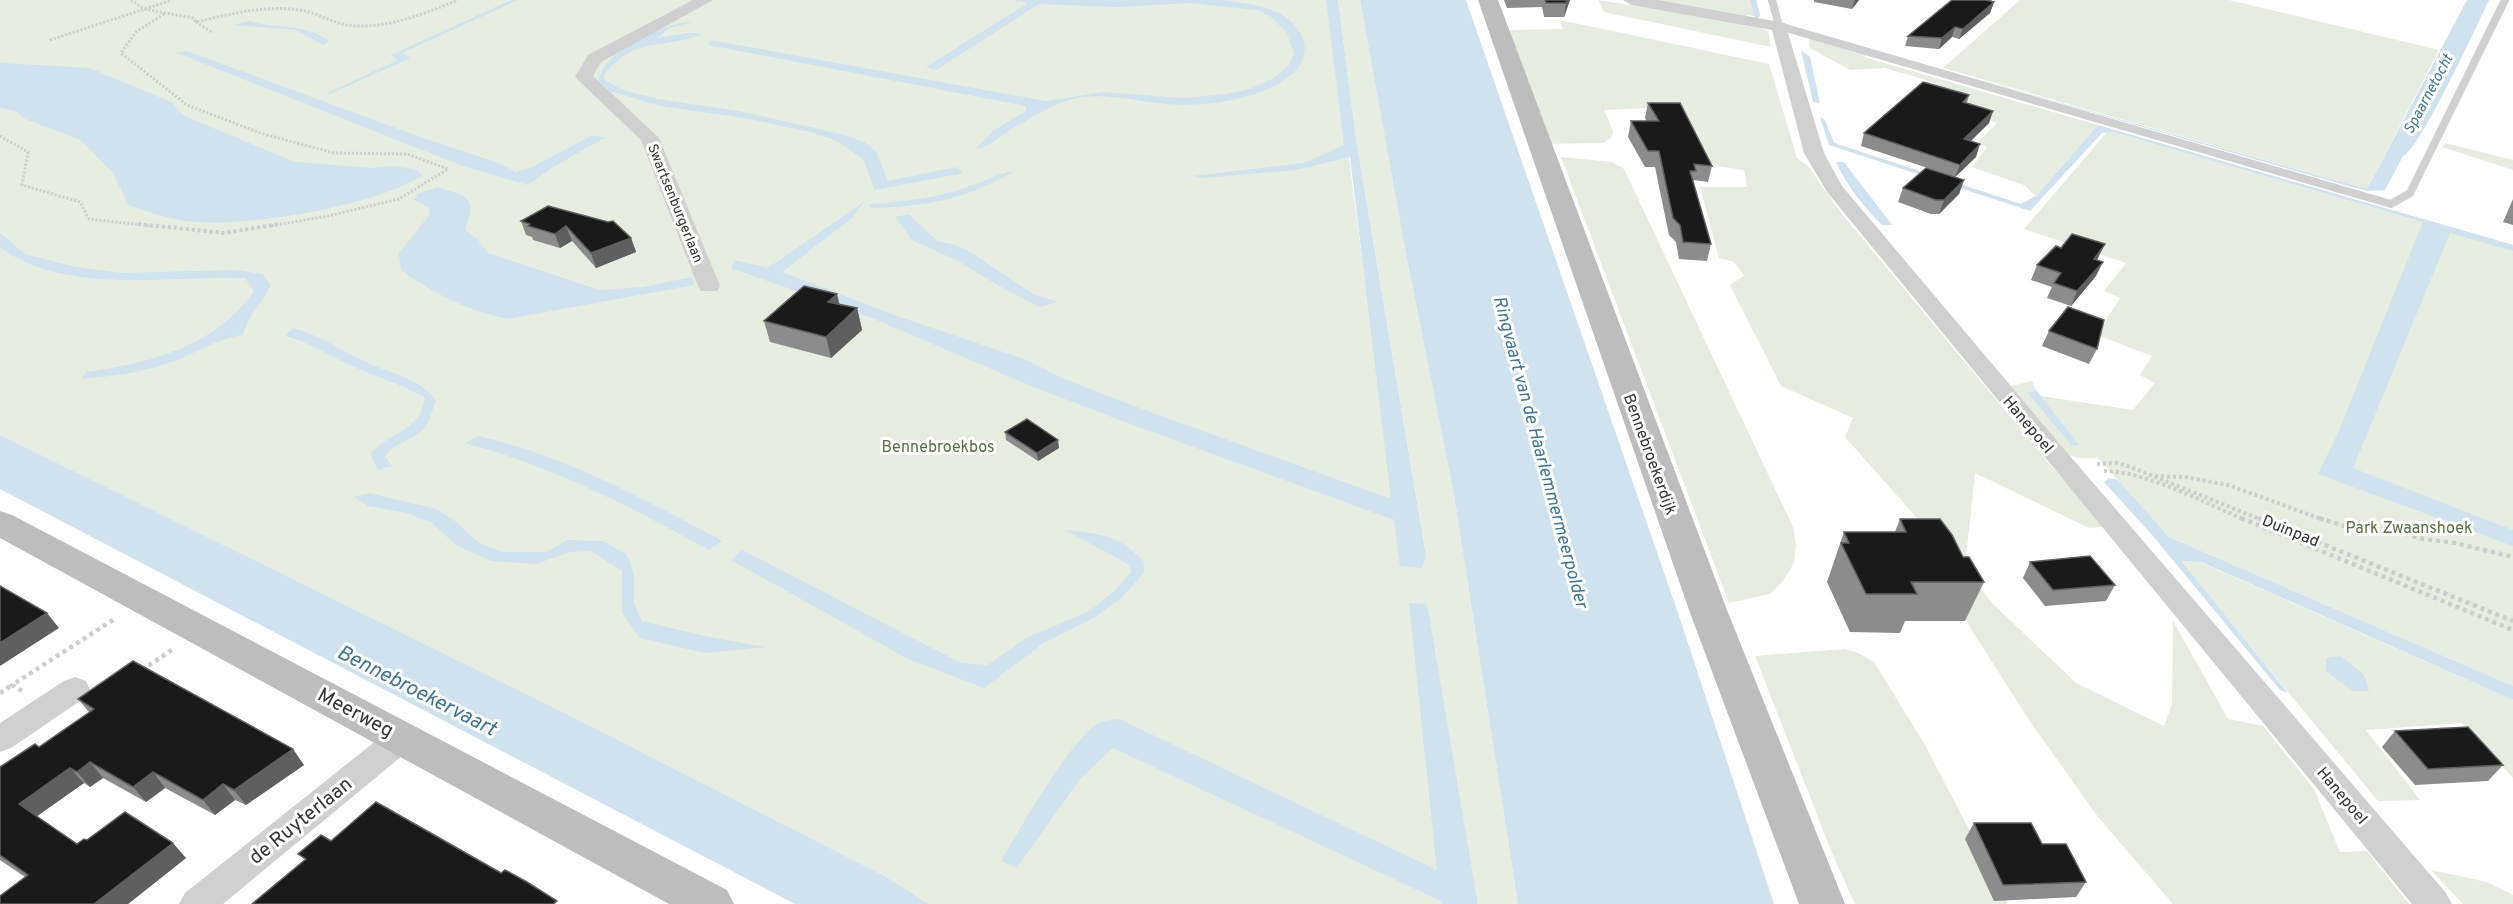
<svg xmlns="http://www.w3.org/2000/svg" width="2513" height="904" font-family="Overpass,sans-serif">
<rect width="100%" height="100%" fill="#fff"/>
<g fill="#e6ecdf">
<polygon points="0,0 1328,0 1369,311 1423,568 1426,554 1356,139 1338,0 1360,0 1405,249 1454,495 1518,904 1478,904 1426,604 1455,904 860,904 0,475"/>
<polygon points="1598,0 1753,25 1768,31 1771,47 1604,12"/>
<polygon points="1647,0 1756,0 1759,10 1755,16 1746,15 1746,17"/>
<polygon points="2020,0 2229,0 2439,50 2367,189 1943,68"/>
<polygon points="1560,20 1769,64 1797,158 1808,166 1842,214 2052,467 2105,527 2089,528 1975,473 1965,567 1990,601 2076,683 2164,726 2172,704 2173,621 2228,719 2263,726 2314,789 2340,852 2367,851 2409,904 2173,904 2098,817 2029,720 1971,629 1916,517 1845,437 1853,418 1781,386 1730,285 1744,276 1734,262 1719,258 1700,187 1747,187 1744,170 1696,163 1672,107 1604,110 1613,131 1612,137 1603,143 1545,144 1504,30 1563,29"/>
<polygon points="1808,31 1871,49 1864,57 2098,125 2036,196 2024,185 1972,167 1987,147 1977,143 1997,123 1972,115 1967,97 1952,89 1934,94 1933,82 1885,68 1850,70 1810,48"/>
<polygon points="2107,132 2113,132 2423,222 2424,219 2513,245 2513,686 2169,537 2098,458 2077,458 2061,451 2007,387 2032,381 2037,391 2028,392 2078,445 2041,396 2133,410 2155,383 2140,375 2152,356 2097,335 2120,298 2104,291 2126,263 2024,229"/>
<polygon points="2445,143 2513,160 2513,170 2442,147"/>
<polygon points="1561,157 1612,162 1624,169 1793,527 1796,545 1794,563 1783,581 1770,594 1729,603"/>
<polygon points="2180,561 2200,562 2513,700 2513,778 2462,723 2366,730 2420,800 2378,801"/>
<polygon points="1845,649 1858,653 1874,662 1925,745 2008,904 1855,904 1832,853 1755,656"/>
<polygon points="2431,870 2487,882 2513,895 2513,904 2463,904"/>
</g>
<g fill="#cfe2ee">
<polygon points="511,0 518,0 402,53 410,58 330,94 327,93 398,60 391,55"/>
<path d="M1012,0h211c20,4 48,5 65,19 11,9 19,21 16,35 -2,14 -14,23 -26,30 -33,17 -75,23 -112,20 -31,-3 -69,-14 -100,-3 -19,7 -38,19 -56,29 -14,8 -20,18 -35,19l18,-18 33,-20v-5l-318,-61 2,-4h6l330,60 56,-9 81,6 43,-4 24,-5 24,-11 14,-12 6,-12 -7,-21 -17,-17 -13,-6 -66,-7 -74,4 -78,-3 -103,66 -10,-3 102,-64z"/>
<polygon points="1326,0 1338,0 1356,139 1426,555 1423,568 1400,566 1394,520 1122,421 1026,384 872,318 731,268 734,260 768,268 864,202 852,218 782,272 897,316 1027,360 1062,378 1134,406 1391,499 1350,157 1296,170 1202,178 1193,176 1304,163 1344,145"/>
<polygon points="1360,0 1466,0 1679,616 1774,904 1518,904 1454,495 1405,249"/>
<path d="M2467,0h22c-11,23 -70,151 -86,156l-18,34 -17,1 -20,-5 -406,-117 425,120z"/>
<path d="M249,21c30,9 52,1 80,20l-6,4 -27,-15 -63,-5z"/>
<path d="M683,22h10l-24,6 -12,10 33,-5 12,1c-41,17 -65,0 -98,41l1,5 18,10 35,9 81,12 106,24 19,7 12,9 12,30 68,-14 8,6 -89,17 -12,-31 -26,-18 -26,-9 -67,-14 -83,-12 -51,-15 -11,-10c3,-29 58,-52 84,-59z"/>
<polygon points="1801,50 1810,57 1820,103 1813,102"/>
<polygon points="187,51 423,138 499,163 516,172 532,167 591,136 606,137 555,166 528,185 463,166 177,53"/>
<path d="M0,63l90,5 83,35 9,12 113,47 77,6 19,-2 24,3 8,6c-50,32 -178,53 -237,46 -20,-3 -38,-9 -57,-16l-17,-33 -31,-32 -56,-21 -10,-8 -15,-3z"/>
<polygon points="1820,117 1825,120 1834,143 2021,204 2036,196 2098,125 2513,245 2513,251 2450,233 2353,468 2513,530 2513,546 2318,474 2338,433 2423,222 2113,132 2102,133 2030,211 1829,145"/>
<path d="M1836,162h8l48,63h-10c-18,-18 -36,-40 -46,-63z"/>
<path d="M1014,171c-45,28 -91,36 -144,37l-1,-4c33,-2 70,-6 101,-18 16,-5 27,-12 44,-15z"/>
<path d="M437,187c32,10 40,8 28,43l13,10 10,13 112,37 43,-3 49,-10 2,8 -186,34c-40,-8 -74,-25 -107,-49l-2,-17 31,-39 -1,-6 -15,-8 4,-6z"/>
<polygon points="909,214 937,241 955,245 972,253 1033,294 1058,302 1040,307 999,286 958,261 912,240 895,217"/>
<path d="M0,233l25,21 51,13 45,6 116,-3 25,4 9,11c-8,18 -24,31 -28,50 -29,4 -47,19 -74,28 -29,10 -58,13 -88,16l5,-7c64,-9 129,-25 168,-81l-9,-13c-76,-3 -181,18 -245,-31z"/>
<path d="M293,328c26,7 47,22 71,33 25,13 55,16 72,39 -3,8 -6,20 -10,26 -10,15 -34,16 -41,31l7,9 -14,4 -8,-16c17,-21 50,-22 55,-56 -24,-14 -48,-21 -73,-32 -23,-10 -42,-24 -67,-30z"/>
<polygon points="2037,391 2041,396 2079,445 2071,445 2027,392"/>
<polygon points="0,435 572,717 886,877 928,904 795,904 0,489"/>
<path d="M479,436c86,20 166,63 243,105l-13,9c-80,-44 -155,-83 -244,-107z"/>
<polygon points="2109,478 2118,480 2169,537 2513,686 2513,700 2201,562 2181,561 2288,693 2280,690 2153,536 2104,482"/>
<polygon points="369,493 436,509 455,521 479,543 503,552 547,552 567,540 603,541 627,555 634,574 634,603 642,621 709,637 766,647 705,653 640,638 622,613 622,571 591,551 570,552 536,564 491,561 456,545 432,523 407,513 368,506 354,497"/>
<path d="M1065,530c36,4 53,4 79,32v11l-23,25 -26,19 -50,25 -61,46 -76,-29 -177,-99 11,-10 219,113 27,2 38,-27 64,-27 24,-20 17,-19 -1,-7z"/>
<path d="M1409,603l18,1 51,300h-36l-1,-3 -328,-153 -33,31 -63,89 -16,-7c16,-27 74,-130 100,-139 5,-2 13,-2 18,-3l318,151z"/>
<polygon points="2341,656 2364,675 2369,691 2353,691 2326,671 2326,658"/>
</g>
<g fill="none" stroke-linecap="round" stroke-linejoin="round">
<polyline stroke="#cfe2ee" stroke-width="6" points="1753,0 1757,15"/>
<g stroke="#cdcdcd" stroke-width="3" stroke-dasharray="2 2" stroke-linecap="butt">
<path d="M131,0l13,9 49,9 3,4c34,-8 69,-17 104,-12 20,3 35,16 57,16 35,1 69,-13 101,-26"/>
<polyline points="164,14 136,32 121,53 187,105 263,134 334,153 407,154 448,169 399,199 328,216 270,226"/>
<polyline points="196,22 213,33"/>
<polyline points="50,40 172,0"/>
<polyline points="0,136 28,152 22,185 80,202 89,219 152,226"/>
</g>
<g stroke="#cdcdcd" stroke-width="4" stroke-dasharray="3 3" stroke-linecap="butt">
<polyline points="138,224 225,233 279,224"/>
<polyline points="2097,464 2117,463 2131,467 2262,520"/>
<path d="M2104,471c42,0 101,32 141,49"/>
<polyline points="2155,476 2185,477 2228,485 2324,520"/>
</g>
<g stroke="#cdcdcd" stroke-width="4.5" stroke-dasharray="4 4" stroke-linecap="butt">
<polyline points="2241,518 2513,630"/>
<polyline points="2258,518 2513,621"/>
<polyline points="2319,518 2350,528 2397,531 2423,539 2455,543 2513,557"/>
<polyline points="142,670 173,649"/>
<polyline points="22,691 12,685 116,618"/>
<polyline points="0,693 12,685"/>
</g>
<polyline stroke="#d0d0d0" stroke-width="8" points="1772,0 1779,26 2391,204 2410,193 2505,0"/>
<g fill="#d0d0d0" fill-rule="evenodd">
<polygon points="693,0 713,0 601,62 593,76 659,138 720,286 717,291 701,291 698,286 641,140 575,77 588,55"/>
<polygon points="1623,0 1658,0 1785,23 1824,153 1842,186 2058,442 2446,893 2452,904 2412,904 1827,192 1804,153 1772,30 1631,5"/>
<polygon points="75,677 86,681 90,689 86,697 11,748 0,752 0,723 64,681"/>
<polygon points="403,724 414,728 419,737 414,746 223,904 179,904 185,893 392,728"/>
</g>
<g fill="#bdbdbd" fill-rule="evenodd">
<polygon points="1478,0 1498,0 1727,610 1845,904 1799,904 1689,610"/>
<polygon points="0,511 12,515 727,890 734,904 669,904 0,538"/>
</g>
</g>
<g fill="#8c8c8c">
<polygon points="1504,0 1570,0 1564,17 1544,17 1542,7 1507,8"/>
<polygon points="1814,0 1859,0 1852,9 1814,2"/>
<polygon points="1952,0 1992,0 1990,2 1994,2 1990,13 1959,39 1952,37 1939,49 1905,46 1908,36"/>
<polygon points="1969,95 1967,103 1993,111 1989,123 1970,141 1976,157 1955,177 1861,146 1864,133"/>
<polygon points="1648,103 1712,166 1708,182 1694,180 1693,183 1711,244 1707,261 1679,259 1676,242 1669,235 1655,167 1645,167 1628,137 1631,121 1647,121 1645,118"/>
<polygon points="1964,180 1959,194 1939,214 1931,214 1898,202 1903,188"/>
<polygon points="2513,199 2513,225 2503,222"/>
<polygon points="548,206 631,238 636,252 596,268 572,241 560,248 533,240 532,237 526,235 521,221"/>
<polygon points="2098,258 2097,260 2096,276 2071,306 2047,298 2052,287 2031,280 2037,265"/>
<polygon points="840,304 857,308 862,330 831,358 770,342 764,321"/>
<polygon points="2049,331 2097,349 2089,364 2042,346"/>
<polygon points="1005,432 1059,448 1038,461 1006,440"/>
<polygon points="1900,519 1963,557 1984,582 1965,621 1905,621 1900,633 1850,632 1827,582 1844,532 1895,532"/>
<polygon points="2030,562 2115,585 2106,601 2045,606 2023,578"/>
<polygon points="78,699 304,765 246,805 235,800 215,815 165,788 146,802 103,778 90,787 84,783 37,816 77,844 87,840 186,858 128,904 0,904 25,877 0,860 0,767 39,747 89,712"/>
<polygon points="2395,731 2503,765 2488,781 2415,785 2382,747"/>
<polygon points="1974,823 2042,844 2086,882 2076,897 1994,901 1965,839"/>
</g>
<g fill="#5f5f5f">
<polygon points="1567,0 1570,0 1564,17 1566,3"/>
<polygon points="1855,0 1859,0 1852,9"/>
<polygon points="1994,2 1990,13 1959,39 1963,29"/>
<polygon points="1955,27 1952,37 1939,49 1942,38"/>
<polygon points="1993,111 1989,123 1960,152 1964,139"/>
<polygon points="1980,144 1976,157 1955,177 1960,165"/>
<polygon points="1964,180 1959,194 1939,214 1944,200"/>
<polygon points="566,226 572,241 560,248 555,234"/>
<polygon points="631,238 636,252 596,268 591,253"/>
<polygon points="2105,244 2098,258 2087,273 2094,259"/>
<polygon points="2103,262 2096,276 2071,306 2077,291"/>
<polygon points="837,294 842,315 828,302"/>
<polygon points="857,308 862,330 831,358 826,337"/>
<polygon points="1058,440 1059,448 1038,461 1037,453"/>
<polygon points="47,613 59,628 0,666 0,643"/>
<polygon points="293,749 304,765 246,805 234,790"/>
<polygon points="90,762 103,778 90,787 77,772"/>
<polygon points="70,768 84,783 33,819 19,804"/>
<polygon points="153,772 165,788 146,802 133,787"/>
<polygon points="223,784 235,800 215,815 203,800"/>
<polygon points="173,843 186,858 128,904 94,904"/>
</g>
<g fill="#1a1a1a" stroke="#5f5f5f" stroke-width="1.5">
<polygon points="1545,0 1567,0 1566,3 1546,3"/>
<polygon points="1952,0 1985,0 1994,2 1963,29 1955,27 1942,38 1908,36"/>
<polygon points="1923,82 1969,95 1963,102 1993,111 1964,139 1980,144 1960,165 1864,133"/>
<polygon points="1648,103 1680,103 1712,166 1694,164 1696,171 1690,171 1711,244 1683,242 1680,225 1673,218 1659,151 1648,151 1631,121 1659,121"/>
<polygon points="1926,168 1964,180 1944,200 1936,200 1903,188"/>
<polygon points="548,206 608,222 613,221 631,238 591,253 566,226 555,234 528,226 530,224 521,221"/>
<polygon points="2072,234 2105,244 2094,259 2103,262 2077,291 2054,283 2061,273 2037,265 2056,246 2061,248"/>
<polygon points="804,286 837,294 828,302 857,308 826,337 764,321"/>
<polygon points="2068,307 2104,320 2097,349 2049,331"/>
<polygon points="1027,419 1058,440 1037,453 1005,432"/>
<polygon points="1900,519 1940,519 1952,535 1963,557 1969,557 1984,582 1911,582 1917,594 1866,594 1841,543 1849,543 1844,532 1906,532"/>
<polygon points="2090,556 2115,585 2053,590 2030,562"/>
<polygon points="0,586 47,613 0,643"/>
<polygon points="133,661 293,749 234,790 223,784 203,800 153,772 133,787 90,762 77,772 70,768 19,804 77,844 84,839 87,840 125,812 173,843 94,904 0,904 0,896 28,875 0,855 0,767 35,744 39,747 94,709 78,699"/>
<polygon points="2468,727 2503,765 2428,769 2395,731"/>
<polygon points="376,802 501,873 505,870 527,882 557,901 553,904 252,904 306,859 298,854 321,835 331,841"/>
<polygon points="1974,823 2031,823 2042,844 2066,844 2086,882 2003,885"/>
</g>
<g text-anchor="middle" stroke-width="6" stroke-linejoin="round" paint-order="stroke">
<g font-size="14" fill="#333" stroke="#fff">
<text transform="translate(676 203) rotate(68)" y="5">Swartsenburgerlaan</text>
</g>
<g font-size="15" font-style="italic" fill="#3f7597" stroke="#fff">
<text transform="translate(2428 94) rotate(-62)" y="5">Spaarnetocht</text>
</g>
<g font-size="16" fill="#333" stroke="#fff">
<text transform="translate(2029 424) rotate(50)" y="6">Hanepoel</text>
<text transform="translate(1651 454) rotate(70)" y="6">Bennebroekerdijk</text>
<text transform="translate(2291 530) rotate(22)" y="6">Duinpad</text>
<text transform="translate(2343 795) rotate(50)" y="6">Hanepoel</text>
</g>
<g font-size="16" fill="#56703f" stroke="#fff">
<text x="938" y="452">Bennebroekbos</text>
<text x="2409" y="533">Park Zwaanshoek</text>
</g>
<g font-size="18" font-style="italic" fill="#3f7597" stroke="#fff">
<text transform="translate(1541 452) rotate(75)" y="6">Ringvaart van de Haarlemmermeerpolder</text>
</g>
<g font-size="20" fill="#333" stroke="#fff">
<text transform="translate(356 712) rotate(28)" y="7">Meerweg</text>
<text transform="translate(300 820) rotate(-39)" y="7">de Ruyterlaan</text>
</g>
<g font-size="21" font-style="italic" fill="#3f7597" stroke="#fff">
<text transform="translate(417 690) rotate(27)" y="7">Bennebroekervaart</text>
</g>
</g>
</svg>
